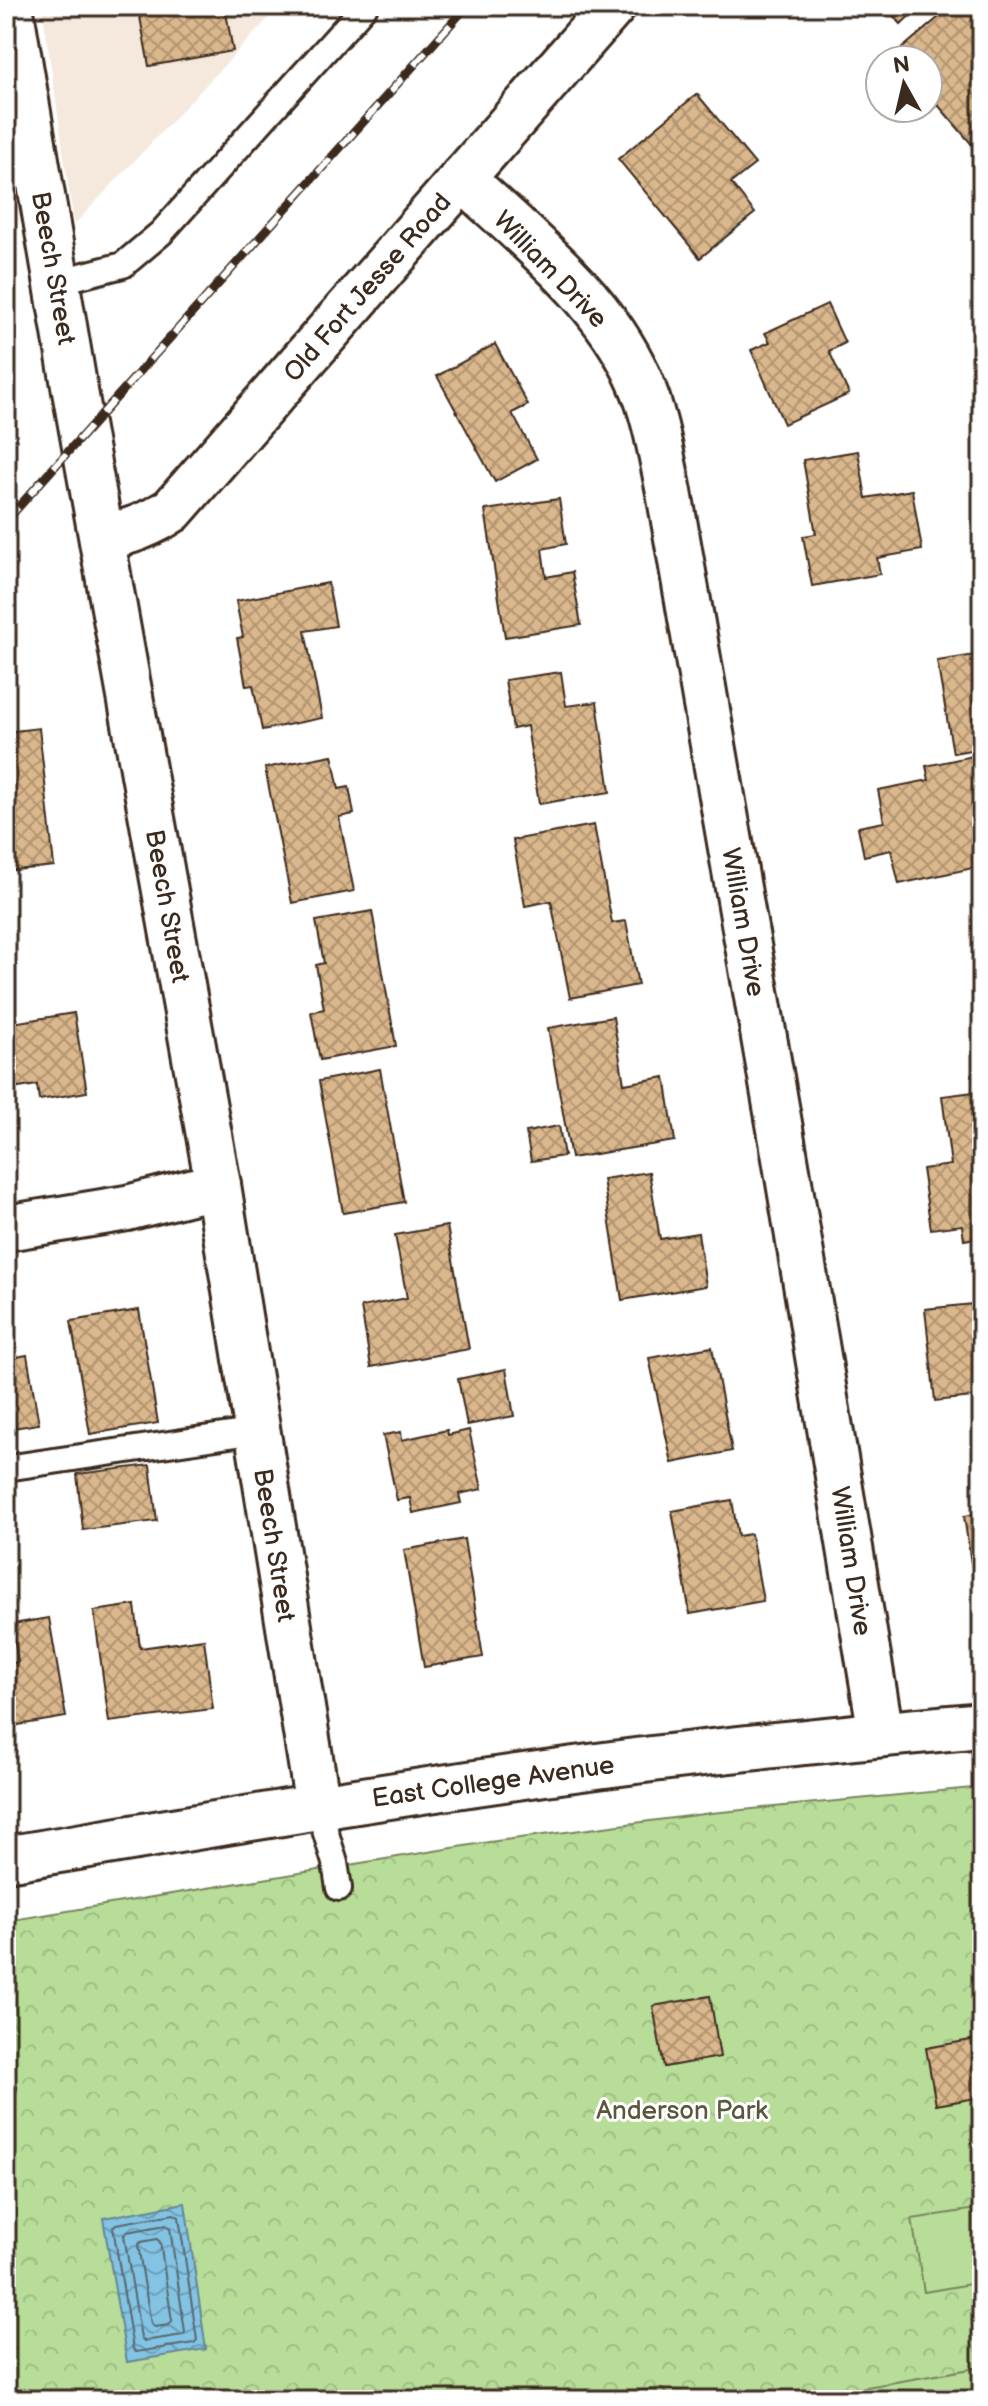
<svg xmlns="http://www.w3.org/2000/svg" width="988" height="2406" font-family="'Balsamiq Sans',sans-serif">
<defs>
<pattern id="forest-crowns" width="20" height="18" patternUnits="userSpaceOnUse" patternTransform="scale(2)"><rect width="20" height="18" fill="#b7dd99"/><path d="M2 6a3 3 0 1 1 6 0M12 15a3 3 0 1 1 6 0" fill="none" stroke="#9ebe83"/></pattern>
<pattern id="water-waves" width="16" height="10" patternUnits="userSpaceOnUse" patternTransform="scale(2)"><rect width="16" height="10" fill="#83c3e4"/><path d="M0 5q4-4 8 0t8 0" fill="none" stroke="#6c9fb8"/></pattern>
<pattern id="building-cross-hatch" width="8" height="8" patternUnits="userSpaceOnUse" patternTransform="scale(2)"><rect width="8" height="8" fill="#dab78c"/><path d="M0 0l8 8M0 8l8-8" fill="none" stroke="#b29572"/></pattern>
</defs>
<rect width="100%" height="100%" fill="#fff"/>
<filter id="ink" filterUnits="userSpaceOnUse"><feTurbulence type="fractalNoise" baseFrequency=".0125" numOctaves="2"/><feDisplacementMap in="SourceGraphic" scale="16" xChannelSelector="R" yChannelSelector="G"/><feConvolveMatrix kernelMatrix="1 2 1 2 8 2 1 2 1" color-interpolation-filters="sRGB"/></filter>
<g filter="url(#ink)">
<polygon fill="#f4e9dc" points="42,6 280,6 74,225"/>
<polygon fill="url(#forest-crowns)" stroke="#79845c" stroke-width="2" points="982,1787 982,2400 6,2400 6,1921 489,1842 711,1813"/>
<g fill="#b7dd99" stroke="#79845c" stroke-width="2">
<polygon points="982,2208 982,2282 924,2292 912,2219"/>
<polygon points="982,2367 982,2400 792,2400"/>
<polygon points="661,2388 673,2400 594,2400 597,2396"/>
<polygon points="747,2392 758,2400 690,2400"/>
</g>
<polygon fill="url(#water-waves)" stroke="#668695" stroke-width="2" points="185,2203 206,2349 127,2362 103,2218"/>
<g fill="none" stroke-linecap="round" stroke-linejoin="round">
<g stroke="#58676d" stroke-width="2">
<polygon points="174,2214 179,2217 197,2340 194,2343 136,2352 133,2349 113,2227 116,2224"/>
<polygon points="166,2225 170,2228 185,2332 183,2335 144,2341 141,2338 124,2235 127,2232"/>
<polygon points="157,2239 160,2242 172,2321 169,2325 155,2327 151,2324 138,2245 141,2242"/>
</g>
</g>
<g fill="url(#building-cross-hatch)" stroke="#3b2a1e" stroke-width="2">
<polygon points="138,6 232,6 225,7 233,51 149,66"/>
<polygon points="884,6 920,6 901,24"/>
<polygon points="952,6 982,6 982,142 975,148 938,105 920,120 910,108 928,108 928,60 896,60 893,56"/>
<polygon points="697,94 755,164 731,183 755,213 700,258 618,159"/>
<polygon points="827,304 845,343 829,351 849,394 784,424 751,350 770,342 765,333"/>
<polygon points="495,344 528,405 512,413 537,459 495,482 437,376"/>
<polygon points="858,451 866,498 912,490 922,550 877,558 880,574 812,586 803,536 816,534 803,460"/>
<polygon points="559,499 566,544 542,549 546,577 572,572 581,625 505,637 485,510"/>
<polygon points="328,583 336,626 305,631 322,718 262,730 253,685 246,686 237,638 243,637 236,601"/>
<polygon points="982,654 982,748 953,753 937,661"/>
<polygon points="561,672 566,706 597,702 610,792 539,804 527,726 513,729 505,680"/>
<polygon points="39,728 54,866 6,871 6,732"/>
<polygon points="982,754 982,866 899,884 891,850 864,856 858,827 884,822 878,790 929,780 926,766"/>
<polygon points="332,755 339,789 349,787 354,814 339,817 354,891 292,903 265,768"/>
<polygon points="594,825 612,923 626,921 638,985 570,998 551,901 525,906 513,840"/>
<polygon points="372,911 396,1046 320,1060 311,1012 324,1009 316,965 324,963 316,921"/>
<polygon points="74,1013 87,1092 39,1100 37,1085 6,1090 6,1024"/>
<polygon points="613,1017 624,1084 665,1077 675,1141 571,1158 548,1028"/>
<polygon points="380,1069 404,1202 343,1213 319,1081"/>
<polygon points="982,1091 982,1237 964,1240 962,1225 931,1229 922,1169 951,1165 942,1096"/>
<polygon points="559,1126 564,1156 531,1161 526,1132"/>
<polygon points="649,1172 660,1239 698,1233 706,1286 622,1300 603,1179"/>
<polygon points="447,1226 469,1349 371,1367 361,1307 407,1298 395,1235"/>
<polygon points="982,1303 982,1396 935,1401 925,1309"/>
<polygon points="139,1310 158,1423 90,1434 71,1321"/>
<polygon points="712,1347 732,1451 672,1463 649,1358"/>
<polygon points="27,1355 39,1424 6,1429 6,1359"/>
<polygon points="506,1369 514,1416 467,1425 458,1379"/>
<polygon points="447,1430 448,1435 469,1430 482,1489 459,1494 461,1503 413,1513 410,1498 397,1500 383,1435 401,1432 402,1440"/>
<polygon points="150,1465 157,1521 83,1530 77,1474"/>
<polygon points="732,1500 738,1536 751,1534 763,1601 690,1614 672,1511"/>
<polygon points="982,1513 982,1583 974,1584 964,1516"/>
<polygon points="464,1539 483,1657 424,1667 404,1550"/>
<polygon points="135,1605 140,1648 204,1639 213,1709 109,1722 94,1611"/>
<polygon points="49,1618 66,1717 6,1727 6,1664 18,1662 12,1624"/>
<polygon points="710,1996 720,2057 664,2067 653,2006"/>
<polygon points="982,2038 982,2097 936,2105 926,2048"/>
<polygon points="6,2071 17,2087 12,2113 6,2117"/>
</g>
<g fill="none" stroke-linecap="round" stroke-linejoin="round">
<g stroke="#3b2a1e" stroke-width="30">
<g id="service">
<polyline points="57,282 123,265 161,233 365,6"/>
<polyline points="6,1468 257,1431"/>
<polyline points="318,1807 335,1863 339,1888"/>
</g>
</g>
<g stroke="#3b2a1e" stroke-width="50">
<g id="minor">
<path d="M462,178c64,60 141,119 177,201 16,35 22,75 30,113l115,660 97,582"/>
<path d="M102,538c26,-5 48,-13 70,-28l441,-504"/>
<polyline points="6,1228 127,1208 218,1185"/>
</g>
</g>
<g stroke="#3b2a1e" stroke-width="50">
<polyline id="tertiary" points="10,6 75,391 218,1185 318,1807"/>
</g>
<g stroke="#3b2a1e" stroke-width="50">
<path id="secondary" d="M6,1859c197,-33 393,-67 591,-93 128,-17 257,-29 385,-41"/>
</g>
<use href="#service" stroke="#fff" stroke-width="24"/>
<use href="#minor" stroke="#fff" stroke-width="44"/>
<use href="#tertiary" stroke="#fff" stroke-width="44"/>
<use href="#secondary" stroke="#fff" stroke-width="44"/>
<g stroke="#3b2a1e" stroke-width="9">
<polyline id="rail" points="6,521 467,6"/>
</g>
<use href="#rail" stroke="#fff" stroke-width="6" stroke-dasharray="18" stroke-linecap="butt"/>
</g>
</g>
<g text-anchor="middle" stroke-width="6" stroke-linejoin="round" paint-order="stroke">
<g font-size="26" fill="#3b2a1e" stroke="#fff">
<text transform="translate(54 268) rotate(80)" y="9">Beech Street</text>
<text transform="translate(551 269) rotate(46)" y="9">William Drive</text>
<text transform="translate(367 287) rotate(-49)" y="9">Old Fort Jesse Road</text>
<text transform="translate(168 906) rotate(80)" y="9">Beech Street</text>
<text transform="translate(744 922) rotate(80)" y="9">William Drive</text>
<text transform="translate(275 1545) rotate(81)" y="9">Beech Street</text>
<text transform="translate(852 1561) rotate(81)" y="9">William Drive</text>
<text transform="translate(493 1781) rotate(-8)" y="9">East College Avenue</text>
</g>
<g font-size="26" fill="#5a573d" stroke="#fff">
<text x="682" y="2119">Anderson Park</text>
</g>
</g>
<rect width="988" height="2406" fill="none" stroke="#fff" stroke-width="32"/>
<rect x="16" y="16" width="956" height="2374" fill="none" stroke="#3b2a1e" stroke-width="3" filter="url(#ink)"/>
<g transform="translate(904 84) rotate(352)"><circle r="38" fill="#ffffff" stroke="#b1aaa5" stroke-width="2"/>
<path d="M0-6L14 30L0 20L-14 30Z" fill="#3b2a1e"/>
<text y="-12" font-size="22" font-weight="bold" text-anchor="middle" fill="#3b2a1e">N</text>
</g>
</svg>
